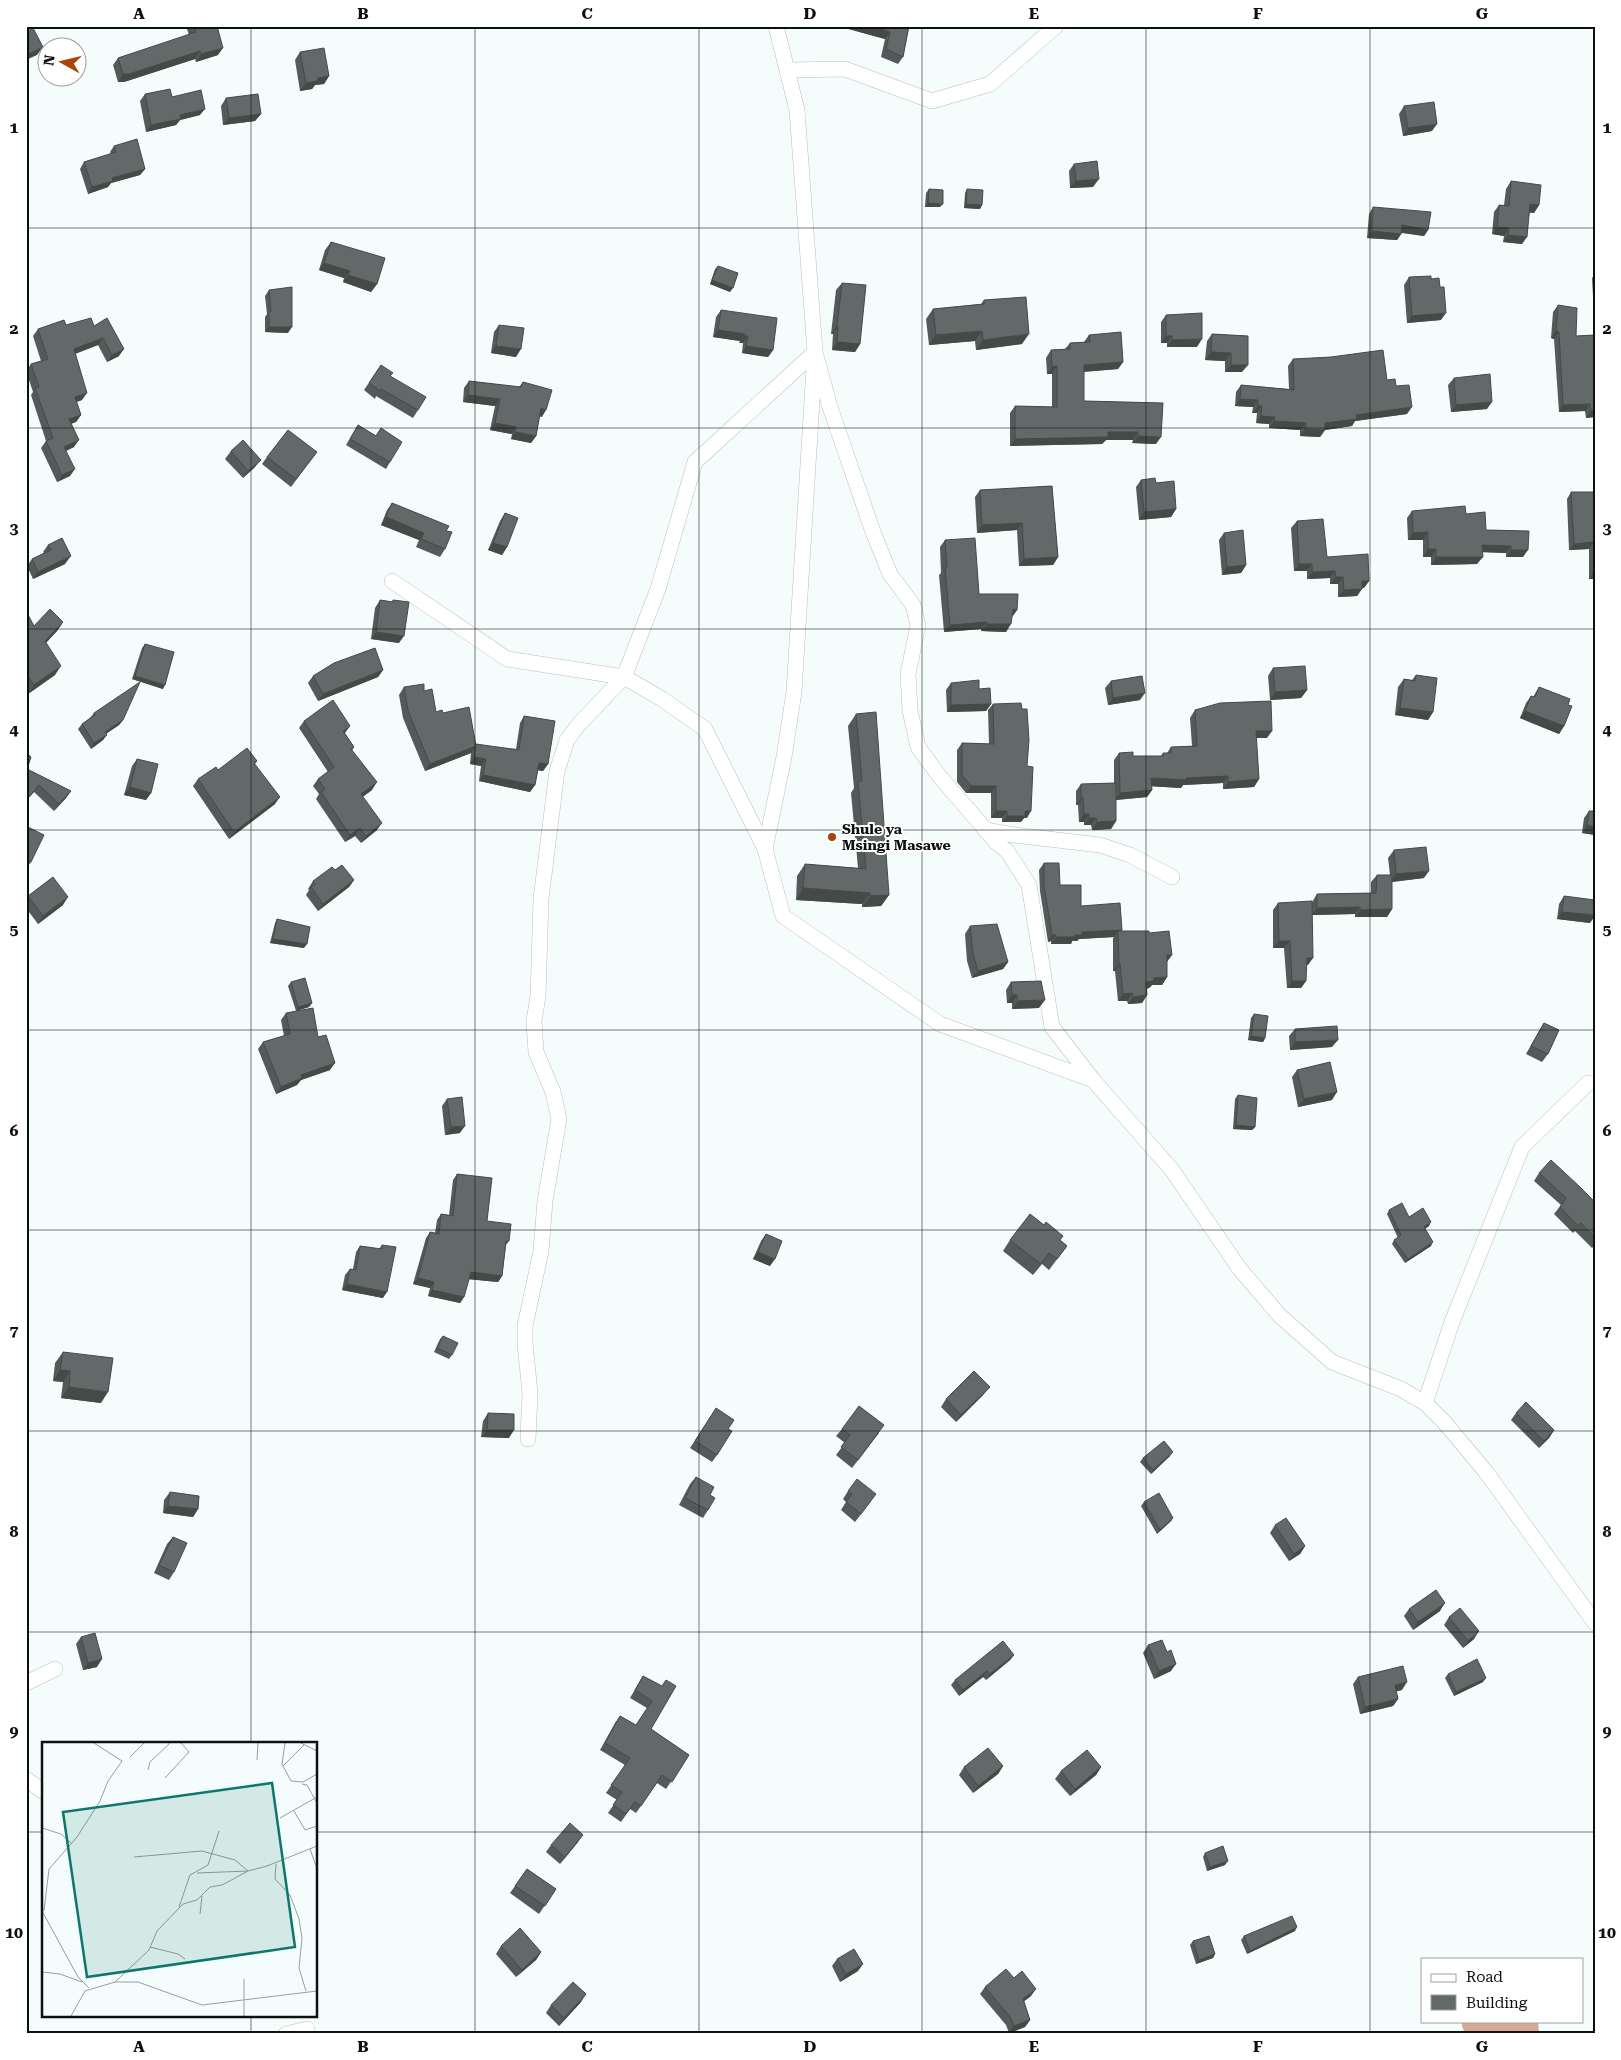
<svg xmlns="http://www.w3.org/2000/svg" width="1621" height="2060" font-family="'Roboto Serif',serif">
<rect width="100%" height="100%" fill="#f5fdfc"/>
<polygon fill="#d7aa97" points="1462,2021 1538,2021 1539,2034 1465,2034 1462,2026"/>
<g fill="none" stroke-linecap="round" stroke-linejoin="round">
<g stroke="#b8c0be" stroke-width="16">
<g id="minor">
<polyline points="788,70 845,69 932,101 990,84 1056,26"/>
<polyline points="392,581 507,659 624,677 662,699 705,729 765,849 783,916 940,1024 1093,1080"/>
<polyline points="985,830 1014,835 1100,845 1130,855 1172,877"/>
<polyline points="765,849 784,757 794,692 815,352 797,110 776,26"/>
<polyline points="1425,1403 1452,1322 1522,1147 1588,1083"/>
<polyline points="528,1439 530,1393 525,1343 525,1326 541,1251 545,1201 559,1119 553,1092 536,1052 534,1021 538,996 541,899 557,771 567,740 580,723 624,677 658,589 695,462 815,352 830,407 873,532 890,574 913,605 918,625 908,674 910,710 918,747 940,777 997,843 1007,851 1029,885 1052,1027 1093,1080 1172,1170 1239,1268 1279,1315 1332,1362 1401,1389 1425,1403 1445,1423 1486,1472 1595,1623"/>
<polyline points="26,1683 55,1669"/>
<polyline points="26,1779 44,1792"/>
<polyline points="286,2034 307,2029"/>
</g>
</g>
<use href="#minor" stroke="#fff" stroke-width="15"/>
</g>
<g fill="#545a59">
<polygon points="186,26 217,26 218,55 196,62 195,59 124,82 118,82 113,65 118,58 189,35"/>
<polygon points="846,26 909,26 903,57 898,64 881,57 885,39 845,28"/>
<polygon points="300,52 329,76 324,84 315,85 312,89 300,91 295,60"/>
<polygon points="145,94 172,97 200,115 180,120 176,125 146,132 140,101"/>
<polygon points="226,98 261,114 255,121 223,125 221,106"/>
<polygon points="1404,106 1432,131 1403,136 1399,114"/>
<polygon points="114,146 145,169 140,175 111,183 108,187 88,194 80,169 84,162 111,154 110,152"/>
<polygon points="1074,164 1093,187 1070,188 1069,171"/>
<polygon points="1511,181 1539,205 1534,213 1530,212 1522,244 1503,242 1504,236 1492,234 1494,212 1499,205 1504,205 1506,189"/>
<polygon points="929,189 940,207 925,207 926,193"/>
<polygon points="967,189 982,205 980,209 964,208 965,193"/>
<polygon points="1373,207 1428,230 1424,236 1402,233 1397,240 1367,238 1369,214"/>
<polygon points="331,242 377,284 371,292 343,282 344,278 319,270 325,250"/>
<polygon points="718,266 730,292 710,284 715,269"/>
<polygon points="1595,274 1595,296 1593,296 1592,278"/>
<polygon points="1409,277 1441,320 1407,323 1404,285"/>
<polygon points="842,283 860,344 855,352 832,350 833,334 831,334 836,290"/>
<polygon points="269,290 288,333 265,332 265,317 267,314 265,296"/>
<polygon points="984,300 1022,344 976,350 975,341 929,345 926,319 933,309 981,304"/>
<polygon points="1558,305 1576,336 1595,335 1595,417 1586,418 1585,411 1559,412 1554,339 1551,338 1553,312"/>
<polygon points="721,310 773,350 768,357 742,353 743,343 739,343 740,341 713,337 716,317"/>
<polygon points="1166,315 1197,347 1167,347 1167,343 1161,343 1161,322"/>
<polygon points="66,325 94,326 119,356 107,362 98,345 75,354 82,400 76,402 81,415 76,422 71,424 74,447 66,451 70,476 57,482 41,448 46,441 31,395 33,392 26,371 31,364 41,361 33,336 38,329"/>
<polygon points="499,325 516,357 491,353 494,332"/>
<polygon points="1212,334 1248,336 1242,372 1225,372 1225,361 1205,360 1207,341"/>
<polygon points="1089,335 1123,362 1118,369 1084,372 1084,401 1163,403 1156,444 1132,443 1133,440 1106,440 1102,444 1010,446 1010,413 1015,406 1052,407 1052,374 1047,374 1046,358 1051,350 1065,349 1070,343 1084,342"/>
<polygon points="1293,359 1387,380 1396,386 1407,414 1355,421 1352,426 1325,430 1320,437 1300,436 1300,430 1269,428 1269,424 1256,423 1257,413 1252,413 1253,407 1235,406 1236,392 1241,385 1289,389 1288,366"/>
<polygon points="381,365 418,410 413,418 376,396 375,399 364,390"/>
<polygon points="1454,378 1487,409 1451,412 1448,385"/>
<polygon points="469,381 519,387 523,382 542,417 540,416 536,436 531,443 511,439 512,434 490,430 495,406 463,402 464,388"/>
<polygon points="358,425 376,436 381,428 390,462 386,469 346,445"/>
<polygon points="231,451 255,467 243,478 225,459"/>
<polygon points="317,452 291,487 262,464 267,457"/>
<polygon points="1141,480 1156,483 1176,509 1171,517 1139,520 1136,487"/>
<polygon points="1052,486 1058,557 1053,565 1019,566 1017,530 977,533 975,497 980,490"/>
<polygon points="1571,492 1595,492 1595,579 1589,579 1589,549 1569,550 1567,499"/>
<polygon points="392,503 446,531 445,549 440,557 416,547 419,540 381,525 387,510"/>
<polygon points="1412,511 1466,514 1486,530 1529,531 1523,557 1506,557 1506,553 1483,552 1477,564 1431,565 1431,557 1423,557 1423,540 1408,540 1407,518"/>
<polygon points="505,513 507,547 502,555 488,550 500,521"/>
<polygon points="1297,521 1327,557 1369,581 1364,588 1362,588 1357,596 1338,597 1338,584 1330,584 1330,578 1307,579 1307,571 1294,571 1291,528"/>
<polygon points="1224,533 1246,565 1241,573 1222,575 1219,540"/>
<polygon points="945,540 979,594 1017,610 1012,617 1006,632 981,631 981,629 944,632 939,575 941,573 940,547"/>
<polygon points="48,545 65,564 33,579 27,566 32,559 44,553 43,552"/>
<polygon points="380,600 392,602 393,600 399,643 371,639 375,608"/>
<polygon points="26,611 34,626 63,622 57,631 46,643 55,675 28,694 26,691"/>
<polygon points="145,644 163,689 132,679 142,648"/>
<polygon points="1273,668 1307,690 1301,698 1270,700 1268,676"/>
<polygon points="383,670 378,677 318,701 308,683 313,676"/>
<polygon points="1416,675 1433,712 1428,720 1395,715 1398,687 1404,679 1412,680"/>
<polygon points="1111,681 1140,700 1108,705 1105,688"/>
<polygon points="951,683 979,689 991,704 986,711 947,712 946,690"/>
<polygon points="404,687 424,691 436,712 443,713 476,745 516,749 520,723 524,716 548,764 543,771 538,770 535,785 530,792 479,781 481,766 470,764 471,753 425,771 403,718 399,695"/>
<polygon points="1539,687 1564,726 1559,734 1520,718 1526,703 1531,696 1533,697"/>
<polygon points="993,704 1027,766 1027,818 1024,818 1021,822 1002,822 1002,818 991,818 991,793 966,793 957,782 957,750 962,743 989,744 988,710"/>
<polygon points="1195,710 1267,738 1256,738 1259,779 1254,787 1223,789 1223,783 1183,785 1181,788 1151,786 1152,790 1147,797 1116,800 1116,821 1111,829 1092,830 1091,825 1084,825 1084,822 1079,822 1078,805 1076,805 1076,791 1081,784 1114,783 1114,760 1119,753 1133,756 1161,756 1163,753 1167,753 1171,747 1192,746 1190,718"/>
<polygon points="94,713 123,720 119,725 106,734 103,740 91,749 78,729 82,724 90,718"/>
<polygon points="856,714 889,895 881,906 862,907 862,904 796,900 797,876 805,864 858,868 851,793 854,788 848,726"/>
<polygon points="304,721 345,733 354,747 352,751 372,790 362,797 377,830 361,843 355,836 345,842 316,799 319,794 313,786 318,779 328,772 299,728"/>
<polygon points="26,752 27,769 71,791 66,798 54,811 34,792 26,801"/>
<polygon points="137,759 151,793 146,800 124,795 132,766"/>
<polygon points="257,761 255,764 275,804 229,839 193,786 198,779 218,770"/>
<polygon points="1589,811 1595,811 1595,835 1582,833 1584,818"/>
<polygon points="26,826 31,862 26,869"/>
<polygon points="1394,850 1424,878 1392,882 1392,909 1387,917 1355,917 1355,914 1312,915 1312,902 1317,894 1371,893 1371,882 1377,875 1390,875 1388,858"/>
<polygon points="1044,863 1060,885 1081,906 1122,930 1121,931 1149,933 1167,961 1167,977 1162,985 1152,985 1149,988 1147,989 1147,995 1142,1003 1128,1004 1127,1001 1118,1001 1115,971 1113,971 1113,938 1114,937 1079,939 1077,941 1072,941 1071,944 1051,944 1051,941 1048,942 1040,891 1039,870"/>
<polygon points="335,870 354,880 349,887 318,911 306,895 309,890 308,889 313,881"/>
<polygon points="28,896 63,905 38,924 26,908 26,899"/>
<polygon points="1564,896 1590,923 1557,919 1559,904"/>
<polygon points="1278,903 1308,965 1306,965 1306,981 1301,988 1287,988 1284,948 1273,948 1273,910"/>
<polygon points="277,919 304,948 270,943 275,923"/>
<polygon points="970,926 1008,962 1003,969 972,978 967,961 965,934"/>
<polygon points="291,982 312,1003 309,1007 296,1011 288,986"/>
<polygon points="1011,982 1039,1008 1012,1009 1012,1003 1007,1003 1006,990"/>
<polygon points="286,1013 318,1037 330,1070 301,1080 297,1085 276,1094 258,1049 263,1042 284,1036 281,1020"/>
<polygon points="1254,1014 1265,1038 1263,1042 1248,1040 1251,1018"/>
<polygon points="1544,1023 1548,1054 1542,1062 1526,1054 1539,1031"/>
<polygon points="1295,1029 1332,1047 1290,1050 1289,1036"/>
<polygon points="1297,1070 1332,1100 1298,1107 1292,1077"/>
<polygon points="1238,1095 1255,1127 1252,1130 1233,1129 1235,1099"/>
<polygon points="447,1099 460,1133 445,1135 442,1106"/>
<polygon points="1539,1173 1595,1202 1595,1245 1592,1248 1575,1231 1573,1233 1554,1214 1561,1205 1534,1181"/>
<polygon points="457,1174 487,1221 509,1241 506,1245 502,1276 498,1282 469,1279 464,1297 460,1303 428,1296 430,1288 413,1284 426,1238 430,1232 435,1233 437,1220 441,1214 449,1215 453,1180"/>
<polygon points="1389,1210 1429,1226 1425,1229 1431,1246 1405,1263 1392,1244 1394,1240 1398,1238 1387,1214"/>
<polygon points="1044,1225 1060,1240 1067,1246 1049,1270 1042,1264 1033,1275 1003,1251 1010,1240"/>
<polygon points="766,1234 770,1266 753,1259 761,1241"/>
<polygon points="382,1245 383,1298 342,1290 345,1275 350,1269 353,1269 356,1252 360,1246 379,1249"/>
<polygon points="443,1336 452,1355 449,1359 434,1352 440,1339"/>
<polygon points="63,1352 101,1403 61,1398 63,1382 53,1381 55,1363"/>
<polygon points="984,1394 956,1422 941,1407 946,1399"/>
<polygon points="488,1413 509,1438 481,1437 483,1421"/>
<polygon points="1516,1413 1554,1430 1549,1438 1539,1448 1511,1420"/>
<polygon points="711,1416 728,1429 717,1455 712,1462 690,1448"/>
<polygon points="842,1429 879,1433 852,1468 836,1455 845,1443 836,1436"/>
<polygon points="1170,1456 1151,1474 1140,1462 1143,1458"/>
<polygon points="696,1477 710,1495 708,1510 703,1518 679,1505 690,1484"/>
<polygon points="848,1491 871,1501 855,1522 841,1510 846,1502 843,1499"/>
<polygon points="170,1492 198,1509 193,1517 163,1513 164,1500"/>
<polygon points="1144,1502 1173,1518 1171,1521 1157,1534 1141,1506"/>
<polygon points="1275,1525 1305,1546 1300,1554 1289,1561 1270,1533"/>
<polygon points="173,1537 174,1572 169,1580 154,1573 167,1544"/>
<polygon points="1409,1609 1440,1611 1413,1630 1404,1616"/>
<polygon points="1449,1617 1474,1639 1463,1648 1444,1625"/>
<polygon points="81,1637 97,1667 83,1670 76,1644"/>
<polygon points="1148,1645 1167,1652 1171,1671 1154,1679 1143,1653"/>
<polygon points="1014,1655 1010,1660 986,1680 983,1677 959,1696 951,1685 955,1680"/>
<polygon points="1448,1674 1483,1682 1454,1696 1445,1678"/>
<polygon points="643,1676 661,1686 651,1729 689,1755 666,1789 657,1783 636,1813 630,1809 621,1822 608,1813 617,1800 606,1793 625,1765 600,1750 615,1723 620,1716 636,1725 647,1708 630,1698"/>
<polygon points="1358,1677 1402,1690 1396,1691 1398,1699 1393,1706 1360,1714 1353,1684"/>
<polygon points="1003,1766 998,1774 973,1793 959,1775 964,1767"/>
<polygon points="1101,1767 1096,1775 1070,1796 1055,1779 1061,1771"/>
<polygon points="578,1842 560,1864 546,1852 551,1845"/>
<polygon points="1205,1853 1225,1865 1207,1871 1203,1857"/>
<polygon points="527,1869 556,1889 539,1914 510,1893"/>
<polygon points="1295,1931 1247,1954 1241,1940 1244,1936"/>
<polygon points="1193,1941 1215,1954 1213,1958 1196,1964 1190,1945"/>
<polygon points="501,1946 541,1952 536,1960 516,1977 496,1954"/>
<polygon points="837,1959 858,1971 840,1982 832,1966"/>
<polygon points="1014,1978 1031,1996 1024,2001 1030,2020 1025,2027 1009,2033 1006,2025 980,1994 985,1987"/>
<polygon points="581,2002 559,2026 546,2013 551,2005"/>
</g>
<g fill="#454a49">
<polygon points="846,26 872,26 890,32 885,39 845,28"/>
<polygon points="43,47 37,55 26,60 26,55"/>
<polygon points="223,48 218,55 196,62 201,54"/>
<polygon points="200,51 195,59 124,82 118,82 123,74"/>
<polygon points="329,76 324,84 315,85 312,89 300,91 306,83 318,78"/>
<polygon points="205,109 200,115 180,120 176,125 146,132 151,125 180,115"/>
<polygon points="261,114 255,121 223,125 229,118"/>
<polygon points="1437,124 1432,131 1403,136 1408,128"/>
<polygon points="145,169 140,175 111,183 108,187 88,194 92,187 112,178"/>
<polygon points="1099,179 1093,187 1070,188 1076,181"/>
<polygon points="928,203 943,204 940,207 925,207"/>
<polygon points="966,204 982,205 980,209 964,208"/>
<polygon points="1530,204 1539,205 1534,213 1525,212"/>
<polygon points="1402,225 1428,230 1424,236 1397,232"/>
<polygon points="1497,227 1509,228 1504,236 1492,234"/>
<polygon points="1372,231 1401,234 1397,240 1367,238"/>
<polygon points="1508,235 1527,237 1522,244 1503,242"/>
<polygon points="324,263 350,271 344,278 319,270"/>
<polygon points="348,275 377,284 371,292 343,282"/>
<polygon points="712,280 733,288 730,292 710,284"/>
<polygon points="1446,313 1441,320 1407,323 1412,316"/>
<polygon points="837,326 838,327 833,334 831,334"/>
<polygon points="269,327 292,327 288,333 265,332"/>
<polygon points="718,330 745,334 740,341 713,337"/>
<polygon points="982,331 975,341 929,345 936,335"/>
<polygon points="1556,331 1559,332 1554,339 1551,338"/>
<polygon points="1029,334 1022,344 976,350 983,340"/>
<polygon points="744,336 748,336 743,343 739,343"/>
<polygon points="1166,336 1172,336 1167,343 1161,343"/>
<polygon points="103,338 98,345 69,356 74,349"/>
<polygon points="1202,339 1197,347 1167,347 1172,340"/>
<polygon points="837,342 860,344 855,352 832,350"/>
<polygon points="496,346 521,349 516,357 491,353"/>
<polygon points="746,346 773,350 768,357 742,353"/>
<polygon points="124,349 119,356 107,362 112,355"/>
<polygon points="1211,352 1231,353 1225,361 1205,360"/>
<polygon points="1123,362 1118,369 1079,372 1084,365"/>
<polygon points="1231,365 1248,365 1242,372 1225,372"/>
<polygon points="1057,366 1052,374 1047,374 1052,367"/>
<polygon points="87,393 82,400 70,404 75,397"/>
<polygon points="468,395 500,399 495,406 463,402"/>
<polygon points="1240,399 1258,400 1253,407 1235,406"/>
<polygon points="1492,402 1487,409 1451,412 1456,405"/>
<polygon points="1590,404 1585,411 1559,412 1563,405"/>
<polygon points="1258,406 1262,406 1257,413 1252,413"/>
<polygon points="1412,407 1407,414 1355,421 1352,426 1325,430 1320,437 1300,436 1305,429 1356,415"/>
<polygon points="541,408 546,410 542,417 536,415"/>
<polygon points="1595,410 1595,417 1586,418 1591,411"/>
<polygon points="81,415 76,422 64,426 69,419"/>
<polygon points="1261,416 1275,417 1269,424 1256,423"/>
<polygon points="1274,421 1306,423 1300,430 1269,428"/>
<polygon points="495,423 516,427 512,434 490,430"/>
<polygon points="515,432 536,436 531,443 511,439"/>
<polygon points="1108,432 1138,432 1133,440 1106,440 1102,444 1010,446 1015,439"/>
<polygon points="1138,436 1161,437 1156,444 1132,443"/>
<polygon points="79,440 74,447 59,454 64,447"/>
<polygon points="261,460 255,467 243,478 248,471"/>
<polygon points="75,469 70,476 57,482 62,475"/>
<polygon points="1176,509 1171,517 1139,520 1144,512"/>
<polygon points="386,517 424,533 419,540 381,525"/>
<polygon points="1022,523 1017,530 977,533 982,525"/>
<polygon points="1428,532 1423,540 1408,540 1413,533"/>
<polygon points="1594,542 1589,549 1569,550 1574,544"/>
<polygon points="493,543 507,547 502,555 488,550"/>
<polygon points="1482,545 1511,546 1506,553 1477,552"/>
<polygon points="1428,549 1436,549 1431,557 1423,557"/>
<polygon points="1511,550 1528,550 1523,557 1506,557"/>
<polygon points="71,556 65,564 33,579 38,572"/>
<polygon points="1058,557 1053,565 1019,566 1024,559"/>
<polygon points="1436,557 1483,557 1477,564 1431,565"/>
<polygon points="1299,564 1312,564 1307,571 1294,571"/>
<polygon points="1246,565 1241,573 1222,575 1227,567"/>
<polygon points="1335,571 1330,578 1307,579 1312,572"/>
<polygon points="1594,572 1595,572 1595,579 1589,579"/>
<polygon points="1336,577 1343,577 1338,584 1330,584"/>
<polygon points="1362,581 1369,581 1364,588 1357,589"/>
<polygon points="1362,589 1357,596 1338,597 1344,590"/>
<polygon points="1013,609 1017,610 1012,617"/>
<polygon points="63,622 57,631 39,650 45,641"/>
<polygon points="987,622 981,629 944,632 950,625"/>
<polygon points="987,624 1011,624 1006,632 981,631"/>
<polygon points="376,632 404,636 399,643 371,639"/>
<polygon points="61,666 55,675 28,694 34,685"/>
<polygon points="383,670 378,677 318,701 323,694"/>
<polygon points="135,676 165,685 163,689 132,679"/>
<polygon points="1307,690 1301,698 1270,700 1275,692"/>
<polygon points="1145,693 1140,700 1108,705 1113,698"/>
<polygon points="991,704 986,711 947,712 951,705"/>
<polygon points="1400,708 1433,712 1428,720 1395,715"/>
<polygon points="1525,711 1564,726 1559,734 1520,718"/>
<polygon points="123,720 119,725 101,737 105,732"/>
<polygon points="350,726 345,733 338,738 343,731"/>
<polygon points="1256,731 1272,731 1267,738 1251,738"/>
<polygon points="107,735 103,740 91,749 94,743"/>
<polygon points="476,746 471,753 425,771 430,764"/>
<polygon points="474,757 486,759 481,766 470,764"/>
<polygon points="539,763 548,764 543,771 535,770"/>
<polygon points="483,775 535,785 530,792 479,781"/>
<polygon points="1228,776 1223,783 1183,785 1181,788 1146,786 1151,778"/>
<polygon points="1259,779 1254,787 1223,789 1228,782"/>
<polygon points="377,782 372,790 356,802 361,794"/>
<polygon points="971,786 996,786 991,793 966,793"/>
<polygon points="130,787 151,793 146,800 124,795"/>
<polygon points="1152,790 1147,797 1115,800 1120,793"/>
<polygon points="71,791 66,798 54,811 59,804"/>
<polygon points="280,797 275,804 229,839 234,832"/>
<polygon points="1083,797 1078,805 1076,805 1081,798"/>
<polygon points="996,811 1007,811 1002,818 991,818"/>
<polygon points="1025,811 1031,811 1027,818 1024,818 1021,822 1002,822 1007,816"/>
<polygon points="1084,814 1089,814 1084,822 1079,822"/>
<polygon points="1089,818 1096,818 1091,825 1084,825"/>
<polygon points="1116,821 1111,829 1092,830 1097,822"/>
<polygon points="382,823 377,830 361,843 366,836"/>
<polygon points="1587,825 1595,827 1595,835 1582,833"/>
<polygon points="360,828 355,836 345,842 350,835"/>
<polygon points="1429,871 1424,878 1391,882 1396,874"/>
<polygon points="354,880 349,887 318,911 323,904"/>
<polygon points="803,888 870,893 862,904 796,900"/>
<polygon points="889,895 881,906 862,907 870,896"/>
<polygon points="68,897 63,905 38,924 43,916"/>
<polygon points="1360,907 1355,914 1312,915 1317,908"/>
<polygon points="1392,909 1387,917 1355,917 1360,910"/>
<polygon points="1562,912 1595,915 1595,916 1590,923 1557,919"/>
<polygon points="1122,930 1118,935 1118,931 1114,937 1079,939 1077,941 1072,941 1071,944 1051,944 1056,937 1075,935 1082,932"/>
<polygon points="1052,935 1056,935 1051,941 1048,942"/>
<polygon points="273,939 307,944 304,948 270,943"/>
<polygon points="1279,941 1290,941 1284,948 1273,948"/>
<polygon points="1167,955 1172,955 1167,962"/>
<polygon points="1307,958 1313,958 1308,965 1301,965"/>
<polygon points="1008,962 1003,969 972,978 978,971"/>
<polygon points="1119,964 1120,964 1115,971 1113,971"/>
<polygon points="1167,977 1162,985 1152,985 1149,988 1141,989 1146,982 1154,978"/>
<polygon points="1292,981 1306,981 1301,988 1287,988"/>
<polygon points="1132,993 1127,1001 1118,1001 1123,994"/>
<polygon points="1012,995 1017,995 1012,1003 1007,1003"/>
<polygon points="1147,995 1142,1003 1128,1004 1133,997"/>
<polygon points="1045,1000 1039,1008 1012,1009 1018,1001"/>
<polygon points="312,1003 309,1007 296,1011 298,1007"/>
<polygon points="1251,1036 1265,1038 1263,1042 1248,1040"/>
<polygon points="1338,1040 1332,1047 1290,1050 1295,1042"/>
<polygon points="335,1063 330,1070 301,1080 297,1085 276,1094 281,1087 301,1075"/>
<polygon points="1337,1092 1332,1100 1298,1107 1304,1099"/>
<polygon points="1236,1125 1255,1127 1252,1130 1233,1129"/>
<polygon points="465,1126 460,1133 445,1135 451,1127"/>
<polygon points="1431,1222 1429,1226 1421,1231 1424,1227"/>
<polygon points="1433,1242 1431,1246 1405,1263 1408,1259"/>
<polygon points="758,1252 775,1259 770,1266 753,1259"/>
<polygon points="471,1272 502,1276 498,1282 466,1279"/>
<polygon points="418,1278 434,1282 430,1288 413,1284"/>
<polygon points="347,1284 387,1292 383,1298 342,1290"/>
<polygon points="432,1290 464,1297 460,1303 428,1296"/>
<polygon points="60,1370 70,1371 63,1382 53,1381"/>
<polygon points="69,1387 108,1392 101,1403 61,1398"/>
<polygon points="990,1387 984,1394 956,1422 961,1415"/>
<polygon points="487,1430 514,1430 509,1438 481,1437"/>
<polygon points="1554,1430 1549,1438 1539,1448 1544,1441"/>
<polygon points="1173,1452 1170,1456 1151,1474 1153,1470"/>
<polygon points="168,1506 198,1509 193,1517 163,1513"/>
<polygon points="1173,1518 1171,1521 1157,1534 1160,1530"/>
<polygon points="1305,1546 1300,1554 1289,1561 1294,1554"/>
<polygon points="1445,1603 1440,1611 1413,1630 1418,1622"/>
<polygon points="1479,1631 1474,1639 1463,1648 1468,1641"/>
<polygon points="1014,1655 1010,1660 986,1680 990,1674"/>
<polygon points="102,1659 97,1667 83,1670 88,1663"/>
<polygon points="1176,1664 1171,1671 1154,1679 1159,1671"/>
<polygon points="987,1671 983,1677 959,1696 963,1690"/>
<polygon points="1486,1678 1483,1682 1454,1696 1456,1692"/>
<polygon points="1407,1682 1402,1690 1390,1693 1395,1685"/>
<polygon points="1398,1699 1393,1706 1360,1714 1365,1707"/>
<polygon points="1003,1766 998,1774 973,1793 978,1786"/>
<polygon points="1101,1767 1096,1775 1070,1796 1075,1789"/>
<polygon points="583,1835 578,1842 560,1864 565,1857"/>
<polygon points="1228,1861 1225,1865 1207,1871 1210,1867"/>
<polygon points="1297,1927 1295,1931 1247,1954 1250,1951"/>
<polygon points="541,1952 536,1960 516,1977 522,1970"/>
<polygon points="1215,1954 1213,1958 1196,1964 1199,1960"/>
<polygon points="863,1964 858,1971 840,1982 846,1974"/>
<polygon points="1036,1989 1031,1996 1018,2006 1023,1999"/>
<polygon points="586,1994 581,2002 559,2026 564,2018"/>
<polygon points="1030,2020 1025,2027 1009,2033 1014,2026"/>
</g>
<g fill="#626968" stroke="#454a49">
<polygon points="194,26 217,26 223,48 201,54 200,51 129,74 123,74 118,58 196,32"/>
<polygon points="872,26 909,26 903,57 886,49 890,32"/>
<polygon points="33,28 43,47 26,55 26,32"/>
<polygon points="324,48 329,76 318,78 317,81 306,83 300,52"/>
<polygon points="170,89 172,97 201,90 205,109 180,115 181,119 151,125 145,94"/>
<polygon points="258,94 261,114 229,118 226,98"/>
<polygon points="1434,102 1437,124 1408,128 1404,106"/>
<polygon points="137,139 145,169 112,178 113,181 92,187 84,162 116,152 114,146"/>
<polygon points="1097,161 1099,179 1076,181 1074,164"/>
<polygon points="1511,181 1541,185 1539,205 1530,204 1527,237 1508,235 1509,228 1497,227 1499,205 1509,206"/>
<polygon points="929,189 943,190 943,204 928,203"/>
<polygon points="967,189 983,190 982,205 966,204"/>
<polygon points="1373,207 1431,212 1428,230 1402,225 1401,234 1372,231"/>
<polygon points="331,242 385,258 377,284 348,275 350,271 324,263"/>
<polygon points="718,266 738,273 733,288 712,280"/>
<polygon points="1431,276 1431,279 1439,278 1440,287 1444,287 1446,313 1412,316 1409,277"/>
<polygon points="842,283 866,285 860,344 837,342 838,327 837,326"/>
<polygon points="292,287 292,327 269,327 269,311 271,311 269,290"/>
<polygon points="1026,297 1029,334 983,340 982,331 936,335 933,309 984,304 984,300"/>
<polygon points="1558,305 1577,308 1576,336 1595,335 1595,410 1591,411 1590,404 1563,405 1559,332 1556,331"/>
<polygon points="721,310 777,318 773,350 746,346 748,336 744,336 745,334 718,330"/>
<polygon points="1202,313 1202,339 1172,340 1172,336 1166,336 1166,315"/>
<polygon points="91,318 94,326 107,318 124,349 112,355 103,338 74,349 87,393 75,397 81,415 69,419 79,440 64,447 75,469 62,475 46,441 53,438 35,388 39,387 31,364 48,359 38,329 64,320 66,325"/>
<polygon points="499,325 524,328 521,349 496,346"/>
<polygon points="1121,332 1123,362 1084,365 1084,401 1163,403 1161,437 1138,436 1138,432 1108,432 1108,437 1015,439 1015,406 1057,407 1057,366 1052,367 1051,350 1070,349 1070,343 1090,342 1089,335"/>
<polygon points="1212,334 1248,336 1248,365 1231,365 1231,353 1211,352"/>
<polygon points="1383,350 1387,380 1395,379 1396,386 1409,385 1412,407 1356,415 1357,419 1325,423 1325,430 1305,429 1306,423 1274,421 1275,417 1261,416 1262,406 1258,406 1258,400 1240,399 1241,385 1294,390 1293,359 1331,357"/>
<polygon points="381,365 393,373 390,376 426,397 418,410 381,389 380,391 369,383"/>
<polygon points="1490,374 1492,402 1456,405 1454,378"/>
<polygon points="469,381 521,387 523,382 552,390 546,410 541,408 536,436 515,432 516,427 495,423 500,399 468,395"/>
<polygon points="358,425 376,436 381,428 402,442 390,462 350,439"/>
<polygon points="288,430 317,452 296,479 267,457"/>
<polygon points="243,440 261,460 248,471 231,451"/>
<polygon points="1155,478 1156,483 1174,481 1176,509 1144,512 1141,480"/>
<polygon points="1052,486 1058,557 1024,559 1022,523 982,525 980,490"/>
<polygon points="1571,492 1595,492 1595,572 1594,572 1594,542 1574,544"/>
<polygon points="392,503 449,526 446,531 452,532 445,549 421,539 424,533 386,517"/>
<polygon points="1465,506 1466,514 1485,512 1486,530 1529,531 1528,550 1511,550 1511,546 1482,545 1483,557 1436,557 1436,549 1428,549 1428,532 1413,533 1412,511"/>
<polygon points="505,513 518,518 507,547 493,543"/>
<polygon points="1323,519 1327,557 1368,554 1369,581 1362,581 1362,589 1344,590 1343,577 1336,577 1335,571 1312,572 1312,564 1299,564 1297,521"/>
<polygon points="1243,530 1246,565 1227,567 1224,533"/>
<polygon points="62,538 71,556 38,572 32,559 51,550 48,545"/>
<polygon points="975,538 979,594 1018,594 1017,610 1013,609 1011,624 987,624 987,622 950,625 945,568 947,568 945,540"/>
<polygon points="380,600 393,602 393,600 409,602 404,636 376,632"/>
<polygon points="50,609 63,622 45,641 61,666 34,685 26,673 26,667 28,666 26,664 26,611 34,626"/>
<polygon points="145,644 174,652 165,685 135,676"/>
<polygon points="375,648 383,670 323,694 313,676 334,663"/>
<polygon points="1305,666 1307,690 1275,692 1273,668"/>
<polygon points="1416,675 1437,678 1433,712 1400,708 1404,679 1415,681"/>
<polygon points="1142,676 1145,693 1113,698 1111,681"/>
<polygon points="979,680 979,689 990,688 991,704 951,705 951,683"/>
<polygon points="140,682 123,720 105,732 107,735 94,743 82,724 95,715 94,713"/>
<polygon points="424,684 424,691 432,689 436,712 442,710 443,713 469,707 476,746 430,764 408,711 404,687"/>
<polygon points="1539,687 1570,699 1568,705 1572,706 1564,726 1525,711 1531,696 1535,697"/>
<polygon points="333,700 350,726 343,731 354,747 351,749 377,782 361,794 382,823 366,836 360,828 350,835 321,792 325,789 318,779 334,767 304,721"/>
<polygon points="1271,701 1272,731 1256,731 1259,779 1228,782 1228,776 1186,778 1186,780 1151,778 1152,790 1120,793 1119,753 1133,752 1133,756 1163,756 1163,753 1171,753 1171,747 1197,746 1195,710 1220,703"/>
<polygon points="1021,703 1022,709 1027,709 1029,740 1027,766 1033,767 1031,811 1025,811 1025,816 1007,816 1007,811 996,811 996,786 971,786 962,775 962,743 994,744 993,704"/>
<polygon points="876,712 889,895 870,896 870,893 803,888 805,864 866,869 858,781 862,781 856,714"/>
<polygon points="524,716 555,721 548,764 539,763 535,785 483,775 486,759 474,757 476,744 519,750"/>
<polygon points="247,748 257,761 254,763 280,797 234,832 198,779 216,767 218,770"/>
<polygon points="26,752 31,757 27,769 71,791 59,804 39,785 30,796 26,793"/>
<polygon points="137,759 158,764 151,793 130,787"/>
<polygon points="1116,783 1116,821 1097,822 1096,818 1089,818 1089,814 1084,814 1083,797 1081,798 1081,784"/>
<polygon points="1589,811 1595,811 1595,827 1587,825"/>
<polygon points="26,826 44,835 31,862 26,859"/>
<polygon points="1426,847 1429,871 1396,874 1394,850"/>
<polygon points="1044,863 1059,863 1060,885 1081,885 1081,906 1120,903 1122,930 1082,932 1082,935 1075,935 1075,937 1056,937 1056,935 1052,935 1044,885"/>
<polygon points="342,865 354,880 323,904 311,887 315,884 313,881 332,867 335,870"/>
<polygon points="1377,875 1392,875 1392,909 1360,910 1360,907 1317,908 1317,894 1376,893"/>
<polygon points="53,877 68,897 43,916 28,896"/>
<polygon points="1564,896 1595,900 1595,915 1562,912"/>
<polygon points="1312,901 1313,958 1307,958 1306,981 1292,981 1290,941 1279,941 1278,903"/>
<polygon points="277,919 310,927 307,944 273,939"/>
<polygon points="997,924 1008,962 978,971 973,954 970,926"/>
<polygon points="1118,931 1149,931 1149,933 1169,931 1172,955 1167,955 1167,977 1154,978 1154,981 1146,982 1147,995 1133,997 1132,993 1123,994 1120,964 1119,964"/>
<polygon points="305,978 312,1003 298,1007 291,982"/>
<polygon points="1041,981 1045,1000 1018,1001 1017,995 1012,995 1011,982"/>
<polygon points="313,1008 318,1037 326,1035 335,1063 301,1075 302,1078 281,1087 263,1042 290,1034 286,1013"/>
<polygon points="1254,1014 1268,1016 1265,1038 1251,1036"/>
<polygon points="1544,1023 1559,1030 1548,1054 1531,1046"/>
<polygon points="1337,1026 1338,1040 1295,1042 1295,1029"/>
<polygon points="1330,1062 1337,1092 1304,1099 1297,1070"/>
<polygon points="1238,1095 1257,1098 1255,1127 1236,1125"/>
<polygon points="462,1097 465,1126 451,1127 447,1099"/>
<polygon points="1551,1160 1579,1186 1595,1202 1595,1238 1581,1223 1578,1226 1560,1207 1566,1198 1539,1173"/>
<polygon points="457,1174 492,1178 487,1221 511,1224 509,1241 506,1241 502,1276 471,1272 464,1297 432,1290 434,1282 418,1278 430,1232 439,1234 441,1214 453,1216"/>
<polygon points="1402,1203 1409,1217 1423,1208 1431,1222 1424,1227 1433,1242 1408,1259 1394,1240 1401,1235 1389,1210"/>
<polygon points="1030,1214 1044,1225 1046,1222 1063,1236 1060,1240 1067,1246 1057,1259 1049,1253 1041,1264 1010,1240"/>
<polygon points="766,1234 782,1241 775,1259 758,1252"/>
<polygon points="382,1245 396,1247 387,1292 347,1284 350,1269 356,1270 360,1246 382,1249"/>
<polygon points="443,1336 458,1343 452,1355 437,1348"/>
<polygon points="63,1352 113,1358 108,1392 69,1387 70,1371 60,1370"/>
<polygon points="974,1371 990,1387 961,1415 946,1399"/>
<polygon points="1526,1402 1554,1430 1544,1441 1516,1413"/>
<polygon points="859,1406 884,1425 858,1460 841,1447 850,1435 842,1429"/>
<polygon points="716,1408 734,1420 728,1429 732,1431 717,1455 695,1441"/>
<polygon points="488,1413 514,1414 514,1430 487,1430"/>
<polygon points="1164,1441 1173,1452 1153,1470 1143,1458"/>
<polygon points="696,1477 714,1487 710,1495 715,1498 708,1510 685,1498"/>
<polygon points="857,1479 876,1494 861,1514 846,1502 852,1494 848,1491"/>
<polygon points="170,1492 199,1496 198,1509 168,1506"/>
<polygon points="1159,1493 1173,1518 1160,1530 1144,1502"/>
<polygon points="1286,1518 1305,1546 1294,1554 1275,1525"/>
<polygon points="173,1537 187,1543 174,1572 159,1565"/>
<polygon points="1436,1590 1445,1603 1418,1622 1409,1609"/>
<polygon points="1460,1608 1479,1631 1468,1641 1449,1617"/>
<polygon points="95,1633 102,1659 88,1663 81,1637"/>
<polygon points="1162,1640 1167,1652 1171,1650 1176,1664 1159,1671 1148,1645"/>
<polygon points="1003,1641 1014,1655 990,1674 987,1671 963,1690 955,1680"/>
<polygon points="1477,1659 1486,1678 1456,1692 1448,1674"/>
<polygon points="1403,1666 1407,1682 1395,1685 1398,1699 1365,1707 1358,1677"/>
<polygon points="643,1676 662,1686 666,1680 676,1686 651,1729 689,1755 672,1782 662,1775 641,1806 635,1802 626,1814 613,1805 622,1792 611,1785 630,1758 605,1743 620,1716 636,1725 652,1701 635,1690"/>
<polygon points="988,1748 1003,1766 978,1786 964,1767"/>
<polygon points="1087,1750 1101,1767 1075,1789 1061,1771"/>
<polygon points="570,1823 583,1835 565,1857 551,1845"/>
<polygon points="1223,1846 1228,1861 1210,1867 1205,1853"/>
<polygon points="527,1869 556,1889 545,1906 515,1886"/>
<polygon points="1292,1916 1297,1927 1250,1951 1244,1936"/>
<polygon points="520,1928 541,1952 522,1970 501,1946"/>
<polygon points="1209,1936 1215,1954 1199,1960 1193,1941"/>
<polygon points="854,1949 863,1964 846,1974 837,1959"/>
<polygon points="1006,1969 1014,1978 1022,1971 1036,1989 1023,1999 1030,2020 1014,2026 1011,2018 985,1987"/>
<polygon points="573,1982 586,1994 564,2018 551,2005"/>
</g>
<path fill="none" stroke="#0d1010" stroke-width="1" stroke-opacity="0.55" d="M251,26v1718M475,26v2008M699,26v2008M922,26v2008M1146,26v2008M1370,26v2008M26,228h1569M26,428h1569M26,629h1569M26,830h1569M26,1030h1569M26,1230h1569M26,1431h1569M26,1632h1569M26,1832h18M316,1832h1279M251,2016v18"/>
<circle fill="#a8450b" stroke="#fff" stroke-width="2" cx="832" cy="837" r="5"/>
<g text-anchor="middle" stroke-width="4" stroke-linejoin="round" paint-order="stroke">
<g font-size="14" font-weight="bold" fill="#0d1010" stroke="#fff" text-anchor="start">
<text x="842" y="834">Shule ya<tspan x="842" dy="16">Msingi Masawe</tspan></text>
</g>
</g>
<g transform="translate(42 1742)">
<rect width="275" height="275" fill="#f5fdfc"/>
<path fill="none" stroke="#989e9e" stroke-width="1" d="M243,1l-3,21 9,17 12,1 14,-8M259,1l16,8M88,15l14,-14M215,18l1,-17M241,24l21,-21M106,28l2,-8 20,-19M123,36l24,-26 -8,-9M260,42l5,1 10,18M252,69l11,19 12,-4M238,76l37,-21M0,86l19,6 10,9M268,107l6,17M234,122l-1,15 15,16 9,24 3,19 -3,30 7,23M155,131l51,-2 19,-5 50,-20M137,165l11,-32 18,-10 11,-34M0,169l36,66 11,11M2,169l5,-42 28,-32 23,-36 8,-20 14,-20 -28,-18M158,172l2,-18M108,205l28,7 7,5M0,230l18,2 22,8M202,237v37M73,240l34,-32 8,-19 26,-27 14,-4 13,-13 12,-2 26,-14 -13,-11 -33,-9 -68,6M29,274l14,-25 30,-9h23l64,23 115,-14"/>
<path fill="#0f766e" fill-opacity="0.15" stroke="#0f766e" stroke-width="2.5" d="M230,41l23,164 -208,30 -24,-165z"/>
<rect width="275" height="275" fill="none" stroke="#0d1010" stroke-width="2.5"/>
</g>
<rect width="1621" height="2060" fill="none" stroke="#ffffff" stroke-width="55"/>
<rect x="1421" y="1958" width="162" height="65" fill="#ffffff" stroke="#9e9f9f"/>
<rect x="1431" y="1974" width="25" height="8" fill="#ffffff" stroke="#9e9f9f"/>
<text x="1466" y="1982" font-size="15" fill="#0d1010">Road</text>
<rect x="1431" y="1995" width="25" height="15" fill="#626968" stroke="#9e9f9f"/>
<text x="1466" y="2008" font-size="15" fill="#0d1010">Building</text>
<g transform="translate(62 62) rotate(278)"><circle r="24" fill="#ffffff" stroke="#9e9f9f"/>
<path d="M0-4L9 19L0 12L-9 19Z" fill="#a8450b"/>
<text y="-8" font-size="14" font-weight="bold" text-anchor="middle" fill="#0d1010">N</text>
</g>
<rect x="28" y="28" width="1566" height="2004" fill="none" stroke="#0d1010" stroke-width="2"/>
<g font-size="16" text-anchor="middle" font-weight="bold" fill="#0d1010">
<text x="139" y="19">A</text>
<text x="363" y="19">B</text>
<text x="587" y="19">C</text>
<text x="810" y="19">D</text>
<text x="1034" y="19">E</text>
<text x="1258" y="19">F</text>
<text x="1482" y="19">G</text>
<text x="14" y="133">1</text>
<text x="1607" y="133">1</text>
<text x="14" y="334">2</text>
<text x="1607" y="334">2</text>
<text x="14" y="534">3</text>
<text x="1607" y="534">3</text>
<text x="14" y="735">4</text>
<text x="1607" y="735">4</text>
<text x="14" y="935">5</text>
<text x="1607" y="935">5</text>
<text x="14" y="1136">6</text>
<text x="1607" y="1136">6</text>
<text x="14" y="1336">7</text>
<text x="1607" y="1336">7</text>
<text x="14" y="1537">8</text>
<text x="1607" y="1537">8</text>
<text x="14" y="1737">9</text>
<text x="1607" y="1737">9</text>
<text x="14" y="1938">10</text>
<text x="1607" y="1938">10</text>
<text x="139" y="2052">A</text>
<text x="363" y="2052">B</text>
<text x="587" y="2052">C</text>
<text x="810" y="2052">D</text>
<text x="1034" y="2052">E</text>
<text x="1258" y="2052">F</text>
<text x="1482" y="2052">G</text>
</g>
</svg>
